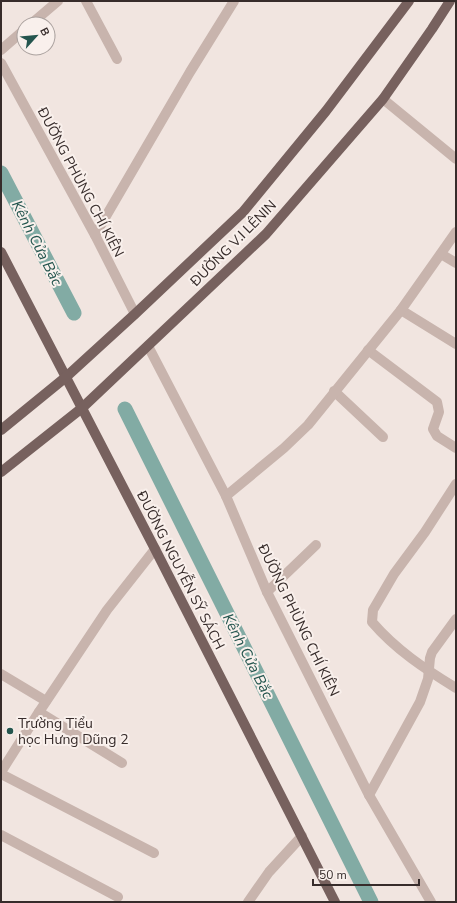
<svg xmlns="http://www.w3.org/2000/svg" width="457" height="903" font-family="'Nunito Sans',sans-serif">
<rect width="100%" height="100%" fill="#f1e5e0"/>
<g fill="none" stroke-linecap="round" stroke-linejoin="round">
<g stroke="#82aba4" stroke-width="15">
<polyline points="1,173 74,313"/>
<polyline points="125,409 371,902"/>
</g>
<g stroke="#c8b4ad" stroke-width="10">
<polyline points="86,1 117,59"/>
<polyline points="31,24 58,1"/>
<polyline points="1,50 24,30"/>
<polyline points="1,63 95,235 135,314"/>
<polyline points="383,99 456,159"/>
<polyline points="95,235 190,72 234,1"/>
<polyline points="441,254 456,263"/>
<polyline points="401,310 456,344"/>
<polyline points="148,346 226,496 267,592 369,795 431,902"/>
<polyline points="368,350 437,402 439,412 433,429 437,436 456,448"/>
<polyline points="334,391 383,437"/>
<path d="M456,484l-31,48 -31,42 -21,36 -1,12c24,28 53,47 84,66"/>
<polyline points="226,496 284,448 308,425 401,310 456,232"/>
<polyline points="267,592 316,545"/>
<polyline points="1,674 46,701"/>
<polyline points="39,712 122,763"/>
<polyline points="1,772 39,712 107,610 155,549"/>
<polyline points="1,774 154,853"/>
<polyline points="369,795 420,702 428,679 430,658 432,652 456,619"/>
<polyline points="1,835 118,897"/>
<polyline points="248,902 269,872 302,836"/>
</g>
<g stroke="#77615e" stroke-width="10">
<polyline points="1,252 155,549 335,902"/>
<polyline points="1,430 66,377 135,314 243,212 326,111 409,1"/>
<polyline points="1,472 82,408 266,234 383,99 432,29 450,1"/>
</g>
</g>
<circle fill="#24554e" stroke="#f9f0ec" stroke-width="1.5" cx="10" cy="731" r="4"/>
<g text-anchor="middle" stroke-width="4" stroke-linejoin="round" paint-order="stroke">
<g font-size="14" fill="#372c2b" stroke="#f9f0ec">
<text transform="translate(81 182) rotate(62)" y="5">ĐƯỜNG PHÙNG CHÍ KIÊN</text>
<text transform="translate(233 243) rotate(-45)" y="5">ĐƯỜNG V.I LÊNIN</text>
<text transform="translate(181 570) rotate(63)" y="5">ĐƯỜNG NGUYỄN SỸ SÁCH</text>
<text transform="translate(299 620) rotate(64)" y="5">ĐƯỜNG PHÙNG CHÍ KIÊN</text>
</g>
<g font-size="14" fill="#372c2b" stroke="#f9f0ec" text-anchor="start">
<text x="18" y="728">Trường Tiểu<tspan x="18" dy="16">học Hưng Dũng 2</tspan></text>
</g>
<g font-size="15" font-style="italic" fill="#24554e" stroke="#f9f0ec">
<text transform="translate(37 243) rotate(63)" y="5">Kênh Cửa Bắc</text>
<text transform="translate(248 656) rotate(63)" y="5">Kênh Cửa Bắc</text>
</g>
</g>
<rect width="457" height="903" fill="none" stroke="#372c2b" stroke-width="4"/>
<g transform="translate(36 36) rotate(63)"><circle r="19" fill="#f9f0ec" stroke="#aba29f"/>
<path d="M0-3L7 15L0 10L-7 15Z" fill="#24554e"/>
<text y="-6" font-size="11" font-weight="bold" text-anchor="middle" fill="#372c2b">B</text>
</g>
<path d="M313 879v6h106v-6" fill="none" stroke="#372c2b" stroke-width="2"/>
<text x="319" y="879" font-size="12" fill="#372c2b" stroke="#f9f0ec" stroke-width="3" paint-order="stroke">50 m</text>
</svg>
